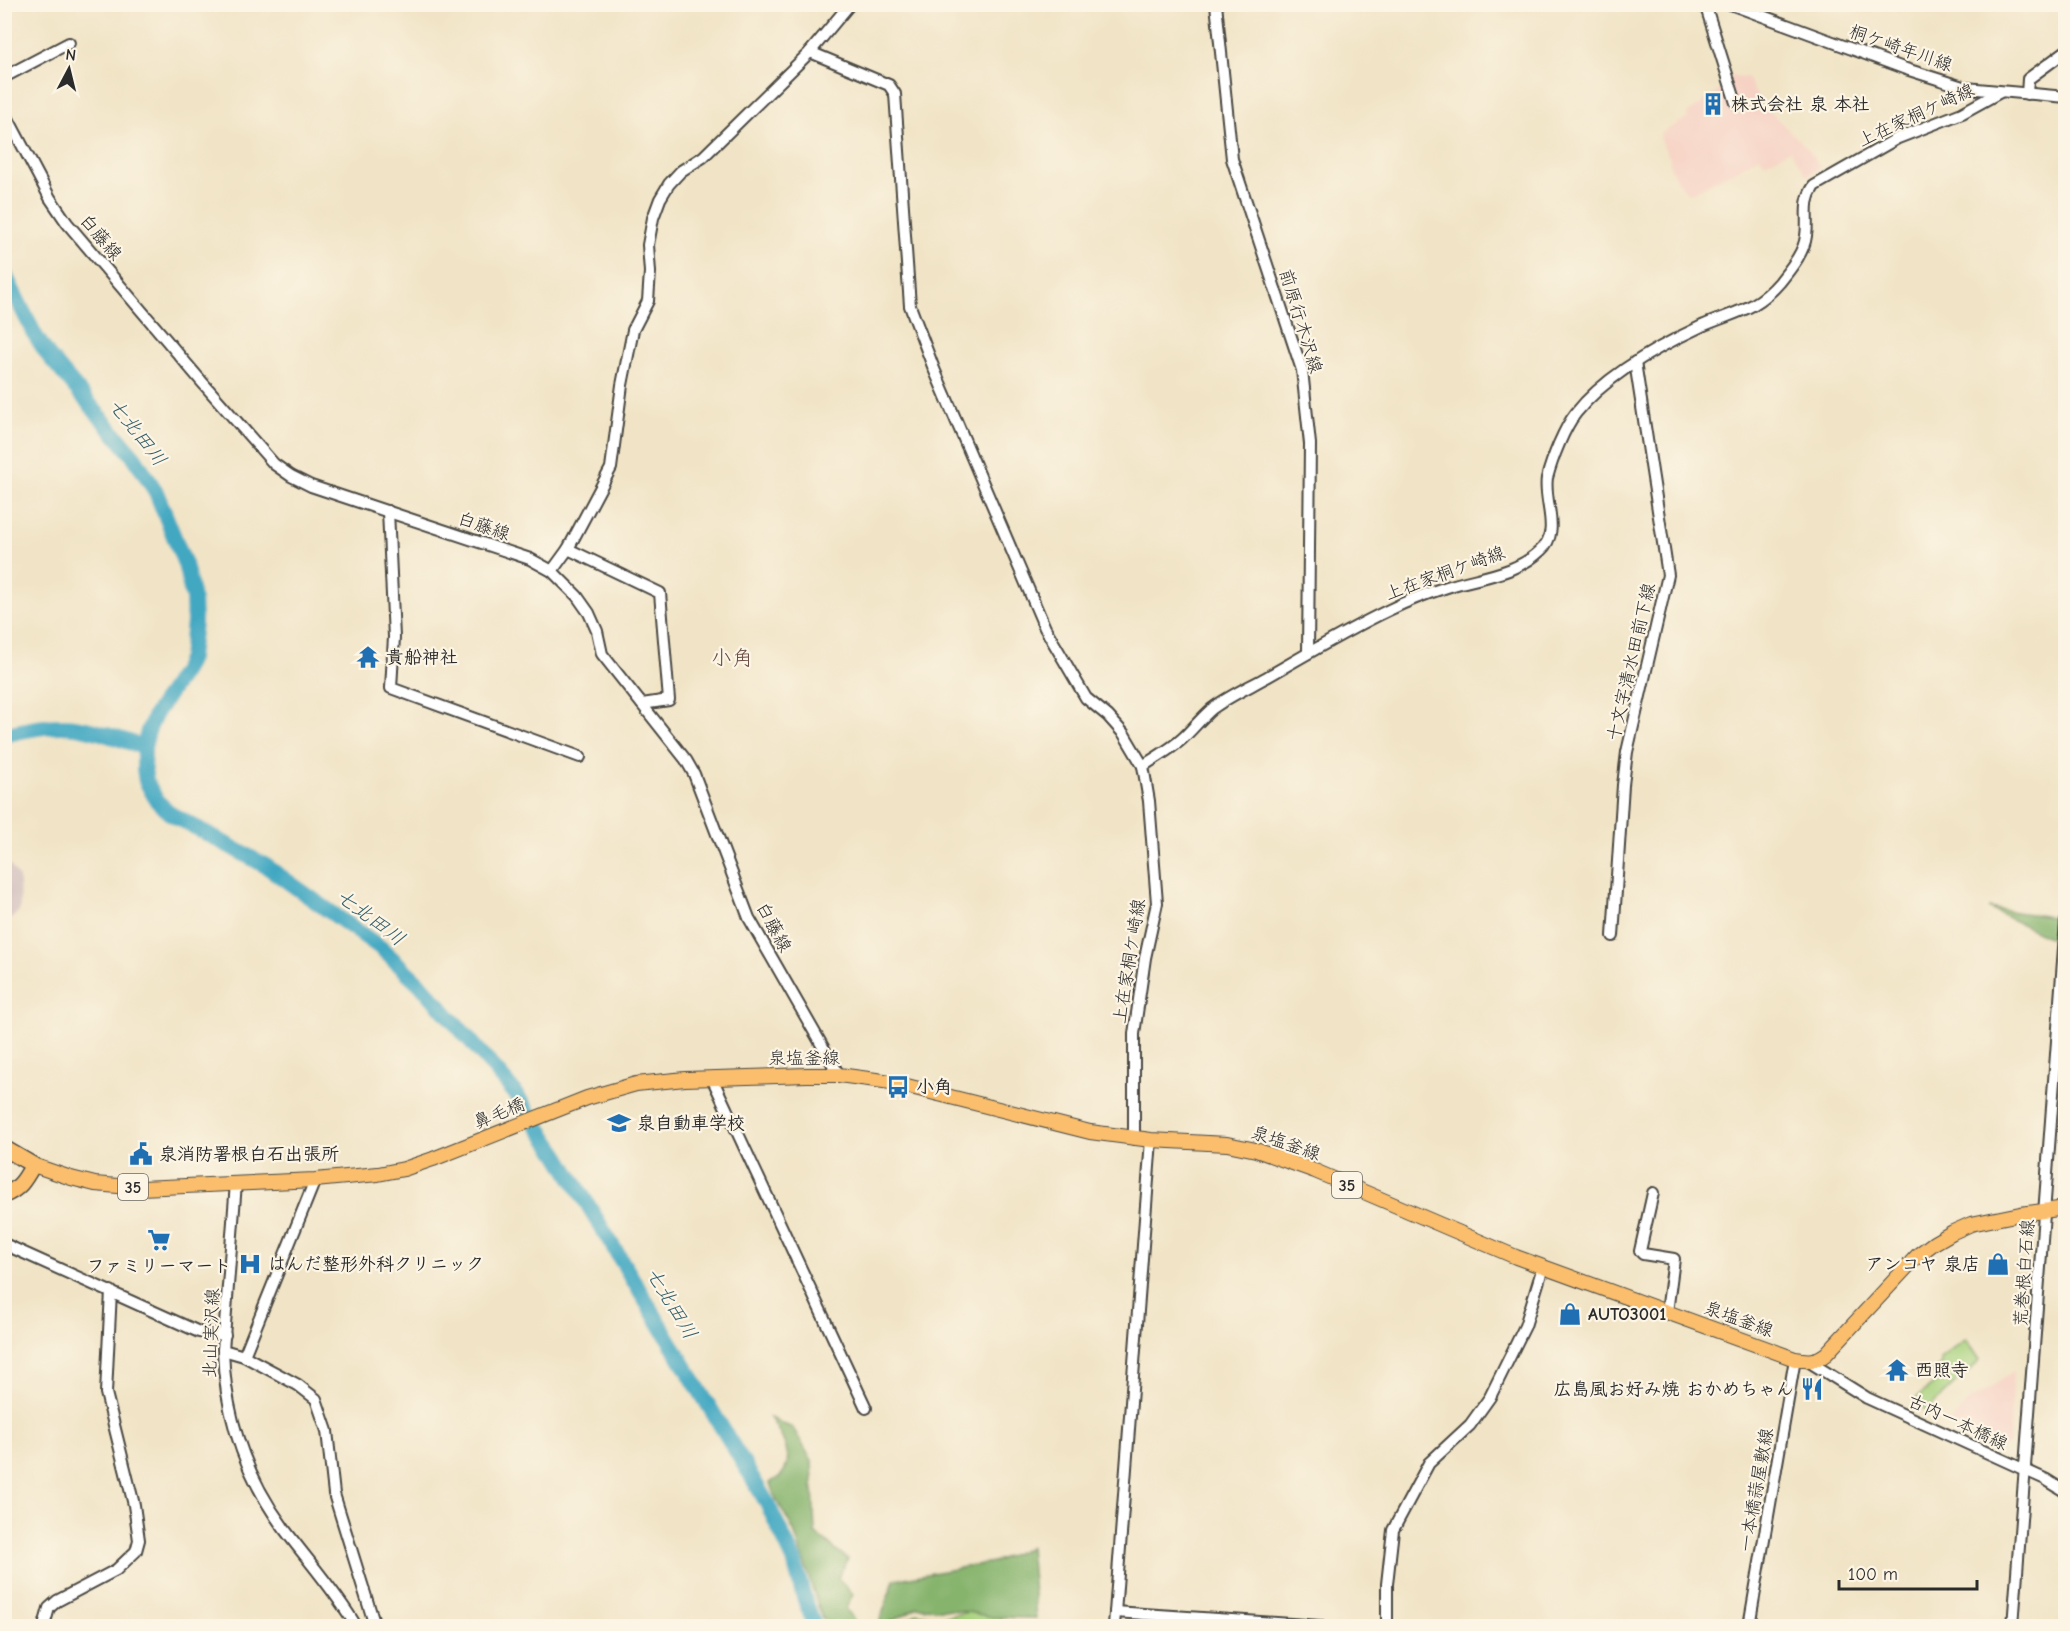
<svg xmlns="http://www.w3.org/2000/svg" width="2070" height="1631" font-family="'Comic Neue','Klee One',sans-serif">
<rect width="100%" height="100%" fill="#fcf5e5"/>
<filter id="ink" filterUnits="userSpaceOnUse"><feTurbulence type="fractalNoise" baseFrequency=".0167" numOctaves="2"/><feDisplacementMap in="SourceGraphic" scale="12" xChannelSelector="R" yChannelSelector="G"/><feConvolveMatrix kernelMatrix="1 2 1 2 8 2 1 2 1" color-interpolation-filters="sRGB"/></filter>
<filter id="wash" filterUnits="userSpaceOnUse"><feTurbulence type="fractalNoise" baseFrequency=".008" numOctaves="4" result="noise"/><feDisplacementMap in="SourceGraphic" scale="24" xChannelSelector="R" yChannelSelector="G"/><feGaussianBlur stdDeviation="1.35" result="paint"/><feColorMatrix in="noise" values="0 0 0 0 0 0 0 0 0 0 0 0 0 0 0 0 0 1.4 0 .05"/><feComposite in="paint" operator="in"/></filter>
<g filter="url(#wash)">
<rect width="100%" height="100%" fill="#f1e4c6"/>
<g fill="#f6d2c4">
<polygon points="1731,76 1747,77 1760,102 1809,150 1820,167 1807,176 1790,150 1765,163 1759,156 1731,174 1729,173 1689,195 1677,181 1670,167 1670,158 1660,140 1661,133 1688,118 1687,114 1719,91"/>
<polygon points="2013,1372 2009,1444 2004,1447 1950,1423 1966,1404"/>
</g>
<polygon fill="#d1bfbe" points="5,858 19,878 20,910 11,919 5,920"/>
<g fill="#a8d27e" stroke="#6a7e54" stroke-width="1.5">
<polygon points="1966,1339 1980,1360 1926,1411 1914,1400 1937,1381 1933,1372 1941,1364 1940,1359"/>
<polygon points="968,1612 992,1617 1002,1617 1000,1626 897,1626 918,1613 938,1618"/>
</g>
<g fill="#86b46d" stroke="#58704c" stroke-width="1.5">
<polygon points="1988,908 2065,919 2065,945"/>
<path d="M770,1418l23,10 19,33 3,72 33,26 -10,19 15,16 -7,14 12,18h-24l-12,-8 -28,-87 -20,-36 -4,-12c4,-3 9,-5 12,-9 14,-16 -2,-42 -12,-56z"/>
<polygon points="1030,1547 1036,1618 992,1617 968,1612 918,1607 883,1626 878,1626 894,1580 993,1562"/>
</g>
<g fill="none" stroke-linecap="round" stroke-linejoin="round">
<g stroke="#42a8c2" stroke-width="16">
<polyline points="4,273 35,335 48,355 135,458 156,492 185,564 193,598 194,622 190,658 185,669 155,715 148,731 144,747 144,769 146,781 157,801 171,814 266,866 381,948 423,987 469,1039 515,1093 558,1155 766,1501 794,1560 802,1591 814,1626"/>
<path d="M4,735c19,-5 38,-9 57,-9 28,0 57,13 83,21"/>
</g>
</g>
</g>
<g filter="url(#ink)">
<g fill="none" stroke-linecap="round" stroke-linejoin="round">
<g stroke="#494742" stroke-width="14">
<g id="minor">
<polyline points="1216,4 1232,159 1302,370 1310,444 1308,653"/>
<polyline points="1705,4 1736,103"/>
<polyline points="1730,4 1906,69 1966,88 2066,97"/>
<polyline points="810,52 889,85 895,94 910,306 934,369 1045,628 1086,698 1108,716 1124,734 1143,766"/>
<polyline points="4,77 69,43"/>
<polyline points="2027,94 2028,79 2066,51"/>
<polyline points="4,111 50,198 67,223 202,382 274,464 291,476 311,486 530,559 552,571 577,596 589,613 597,631 602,654 686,760 694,774 749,918 839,1075"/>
<polyline points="388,511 394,637 391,688 580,757"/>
<polyline points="568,549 660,593 669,700 642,704"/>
<polyline points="552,571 568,549 611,468 622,385 633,330 648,301 650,272 648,245 653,218 660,199 669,184 681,171 703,157 810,52 850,4"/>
<polyline points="1613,936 1623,785 1627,752 1668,575 1635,362"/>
<polyline points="712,1078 866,1408"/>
<path d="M1134,1139v-105l11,-76 12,-55 -8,-102 -6,-35c13,-9 28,-17 39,-27 11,-10 20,-22 31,-31 16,-12 36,-21 54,-31 40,-23 80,-47 122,-67 18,-9 39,-17 58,-23 31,-10 68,-12 93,-36 22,-19 3,-49 7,-73 5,-19 17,-50 29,-65 30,-38 83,-67 126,-87 32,-14 53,-15 78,-44 10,-13 24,-29 26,-46 3,-20 -4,-32 8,-50l84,-48 64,-25 38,-21"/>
<path d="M236,1183l-13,167c2,66 23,127 62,180 24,32 51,62 71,96"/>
<polyline points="1653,1193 1640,1251 1643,1254 1674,1259 1667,1312"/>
<polyline points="4,1244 199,1332 225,1335"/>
<polyline points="223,1350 244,1356 298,1385 316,1399 327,1431 334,1494 375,1626"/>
<polyline points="244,1356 315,1180"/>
<polyline points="1808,1361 1867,1398 2045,1479 2066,1492"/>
<polyline points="1115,1612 1320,1626"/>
<polyline points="44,1626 49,1608 57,1601 116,1570 136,1551 139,1540 134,1505 106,1393 111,1291"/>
<polyline points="1114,1626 1151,1140"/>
<polyline points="1387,1626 1387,1584 1393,1530 1429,1463 1470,1425 1490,1397 1525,1326 1543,1267"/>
<polyline points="1749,1626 1795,1359"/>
<polyline points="2013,1626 2066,921"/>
</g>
</g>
<g stroke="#494742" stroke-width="16">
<path id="major" d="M33,1165l38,13 24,6 46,4 174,-8 63,-6 26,-5 29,-10 154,-61 49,-14 49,-5 122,-4h32l52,7 199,50 61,8 76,4 29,6 59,21 201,86 279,102c12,2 21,3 31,-5l92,-99 16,-12 19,-11 18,-8 49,-10 46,-6"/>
</g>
<g stroke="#494742" stroke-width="18">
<path id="highway" d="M4,1148l29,17c-8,14 -13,24 -29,30"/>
</g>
<use href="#minor" stroke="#fff" stroke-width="10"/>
<use href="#major" stroke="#fabe6d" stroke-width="14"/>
<use href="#highway" stroke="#fabe6d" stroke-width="15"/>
</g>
</g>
<defs>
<g id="building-bare" transform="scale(1.8)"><path d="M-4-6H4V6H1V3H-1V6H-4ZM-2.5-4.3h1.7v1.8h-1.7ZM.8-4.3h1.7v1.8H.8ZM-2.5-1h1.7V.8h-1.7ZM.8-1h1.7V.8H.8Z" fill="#1f6fb2" stroke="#fcf5e5" stroke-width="2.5" paint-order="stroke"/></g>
<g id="temple-bare" transform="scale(1.8)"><path d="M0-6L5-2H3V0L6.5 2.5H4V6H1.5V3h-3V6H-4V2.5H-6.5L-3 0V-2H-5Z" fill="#1f6fb2" stroke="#fcf5e5" stroke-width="2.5" paint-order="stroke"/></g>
<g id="bus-bare" transform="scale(1.8)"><path d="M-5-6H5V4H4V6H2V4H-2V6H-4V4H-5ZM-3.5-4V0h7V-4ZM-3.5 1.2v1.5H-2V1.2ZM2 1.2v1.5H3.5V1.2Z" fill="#1f6fb2" stroke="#fcf5e5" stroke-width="2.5" paint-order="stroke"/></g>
<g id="school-bare" transform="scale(1.8)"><path d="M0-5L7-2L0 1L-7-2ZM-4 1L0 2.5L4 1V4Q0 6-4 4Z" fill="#1f6fb2" stroke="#fcf5e5" stroke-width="2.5" paint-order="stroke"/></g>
<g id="civic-bare" transform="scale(1.8)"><path d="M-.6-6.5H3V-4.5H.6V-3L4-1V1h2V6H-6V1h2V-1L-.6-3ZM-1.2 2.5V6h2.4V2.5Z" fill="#1f6fb2" stroke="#fcf5e5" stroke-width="2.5" paint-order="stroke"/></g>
<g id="supermarket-bare" transform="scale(1.8)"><path d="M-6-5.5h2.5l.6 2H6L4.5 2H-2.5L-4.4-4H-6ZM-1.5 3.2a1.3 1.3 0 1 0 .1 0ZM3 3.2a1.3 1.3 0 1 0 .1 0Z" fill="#1f6fb2" stroke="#fcf5e5" stroke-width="2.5" paint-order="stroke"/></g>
<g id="hospital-bare" transform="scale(1.8)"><path d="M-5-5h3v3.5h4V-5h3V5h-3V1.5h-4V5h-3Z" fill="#1f6fb2" stroke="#fcf5e5" stroke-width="2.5" paint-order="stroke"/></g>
<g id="shop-bare" transform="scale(1.8)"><path d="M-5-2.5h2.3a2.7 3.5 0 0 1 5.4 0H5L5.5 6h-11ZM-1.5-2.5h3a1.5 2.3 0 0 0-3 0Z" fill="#1f6fb2" stroke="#fcf5e5" stroke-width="2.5" paint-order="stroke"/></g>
<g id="restaurant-bare" transform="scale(1.8)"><path d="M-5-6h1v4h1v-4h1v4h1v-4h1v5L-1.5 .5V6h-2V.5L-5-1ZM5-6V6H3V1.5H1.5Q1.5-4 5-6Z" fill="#1f6fb2" stroke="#fcf5e5" stroke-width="2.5" paint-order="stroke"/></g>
</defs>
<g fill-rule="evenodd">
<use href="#building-bare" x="1713" y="104"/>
<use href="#temple-bare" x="368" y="657"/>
<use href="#bus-bare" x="898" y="1087"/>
<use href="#school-bare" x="619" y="1123"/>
<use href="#civic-bare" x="141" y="1154"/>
<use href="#supermarket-bare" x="159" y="1240"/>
<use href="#hospital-bare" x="250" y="1264"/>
<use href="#shop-bare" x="1998" y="1264"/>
<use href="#shop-bare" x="1570" y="1314"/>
<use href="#temple-bare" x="1897" y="1370"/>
<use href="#restaurant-bare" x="1812" y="1389"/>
</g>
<g text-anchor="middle" stroke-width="4.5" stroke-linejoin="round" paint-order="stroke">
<g fill="#fcf5e5" stroke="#6a6863" stroke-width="1.5">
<rect x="1332" y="1172" width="30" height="26" rx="4.5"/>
<rect x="118" y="1174" width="30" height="26" rx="4.5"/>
</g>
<g font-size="16" font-weight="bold" fill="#2b2b2b">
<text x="1347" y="1191">35</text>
<text x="133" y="1193">35</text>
</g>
<g font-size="18" fill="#2b2b2b" stroke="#fcf5e5">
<text transform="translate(1901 48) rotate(19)" y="6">桐ケ崎年川線</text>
<text transform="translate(1916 115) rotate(-25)" y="6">上在家桐ケ崎線</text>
<text transform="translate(101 237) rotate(50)" y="6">白藤線</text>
<text transform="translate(1301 321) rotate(73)" y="6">前原行木沢線</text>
<text transform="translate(484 526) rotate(19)" y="6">白藤線</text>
<text transform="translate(1445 573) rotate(-20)" y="6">上在家桐ケ崎線</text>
<text transform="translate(1631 662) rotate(-77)" y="6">十文字清水田前下線</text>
<text transform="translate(774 927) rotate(62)" y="6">白藤線</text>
<text transform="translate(1129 961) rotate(-81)" y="6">上在家桐ケ崎線</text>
<text x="804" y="1064">泉塩釜線</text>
<text transform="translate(499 1113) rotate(-22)" y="6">鼻毛橋</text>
<text transform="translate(1286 1143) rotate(19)" y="6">泉塩釜線</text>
<text transform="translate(2024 1273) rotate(-86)" y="6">荒巻根白石線</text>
<text transform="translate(1739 1319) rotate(20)" y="6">泉塩釜線</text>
<text transform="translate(211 1333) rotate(-88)" y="6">北山実沢線</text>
<text transform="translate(1958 1422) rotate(25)" y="6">古内一本橋線</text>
<text transform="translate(1756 1490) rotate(-80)" y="6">一本橋蒜屋敷線</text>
</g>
<g font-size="18" font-weight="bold" fill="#2b2b2b" stroke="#fcf5e5" text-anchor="start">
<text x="1731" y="110">株式会社 泉 本社</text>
<text x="386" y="663">貴船神社</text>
<text x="916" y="1093">小角</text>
<text x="637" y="1129">泉自動車学校</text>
<text x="159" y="1160">泉消防署根白石出張所</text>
<text x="268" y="1270">はんだ整形外科クリニック</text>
<text x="1980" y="1270" text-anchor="end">アンコヤ 泉店</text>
<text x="159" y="1272" text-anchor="middle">ファミリーマート</text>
<text x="1588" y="1320">AUTO3001</text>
<text x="1915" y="1376">西照寺</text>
<text x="1794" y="1395" text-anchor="end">広島風お好み焼 おかめちゃん</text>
</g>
<g font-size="20" font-style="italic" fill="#345d67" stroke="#fcf5e5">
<text transform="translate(138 432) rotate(52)" y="7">七北田川</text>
<text transform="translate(371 917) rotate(37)" y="7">七北田川</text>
<text transform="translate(672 1303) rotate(59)" y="7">七北田川</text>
</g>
<g font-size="21" fill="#6b4e46" stroke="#fcf5e5">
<text x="732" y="665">小角</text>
</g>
</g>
<rect width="2070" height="1631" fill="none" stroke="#fcf5e5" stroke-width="24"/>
<g transform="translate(69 69) rotate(7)" stroke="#fcf5e5" stroke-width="4.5" paint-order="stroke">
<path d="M0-4.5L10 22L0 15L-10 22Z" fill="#2b2b2b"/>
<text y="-9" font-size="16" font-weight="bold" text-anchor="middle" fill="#2b2b2b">N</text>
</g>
<path d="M1839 1580v9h138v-9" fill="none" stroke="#2b2b2b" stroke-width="3"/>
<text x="1848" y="1580" font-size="18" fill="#2b2b2b" stroke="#fcf5e5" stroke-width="4.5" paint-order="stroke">100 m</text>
</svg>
